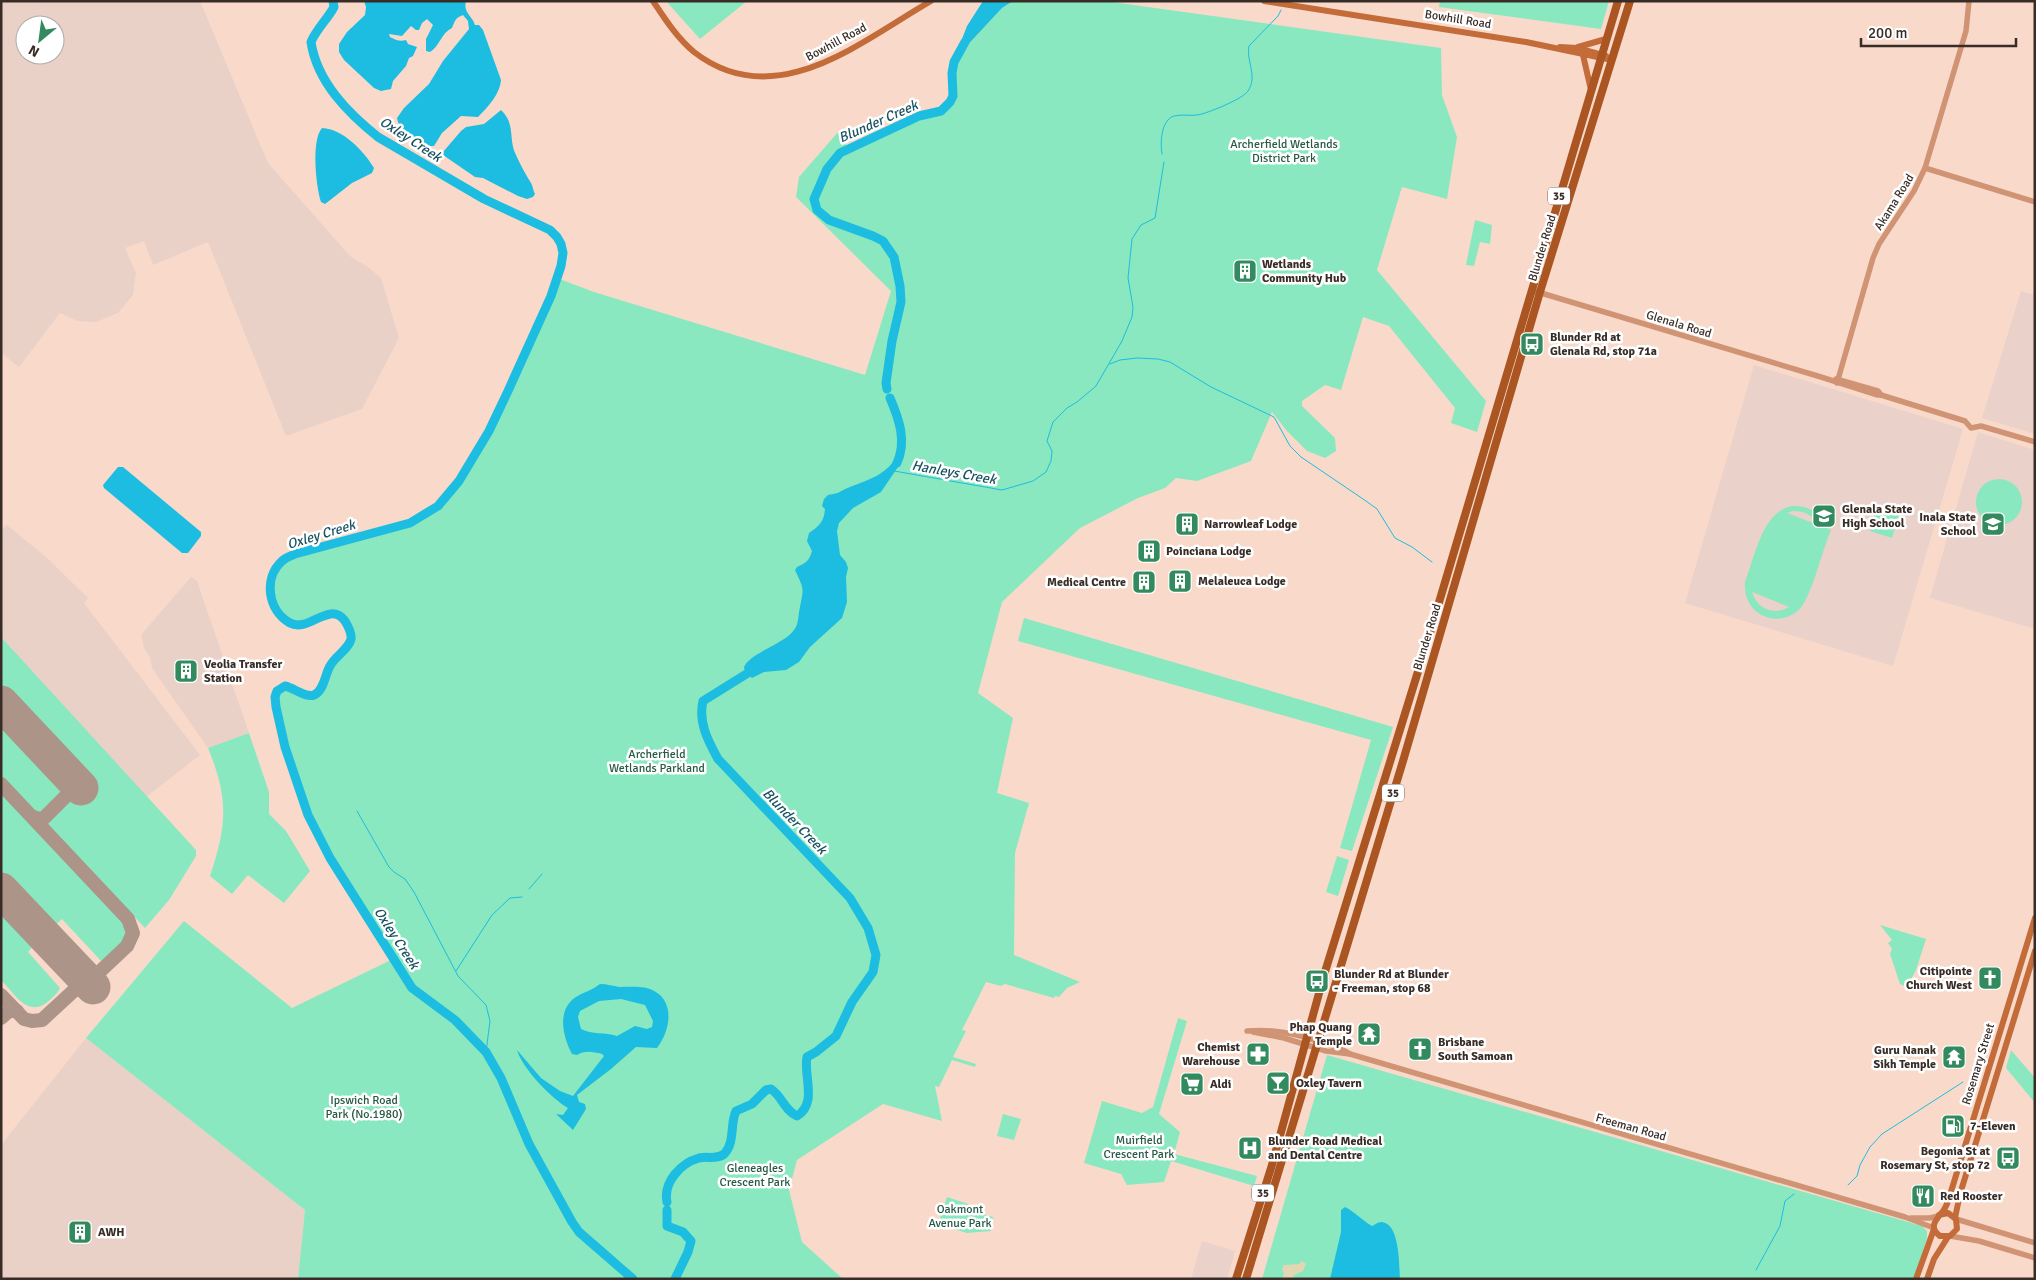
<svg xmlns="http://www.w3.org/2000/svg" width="2036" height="1280" font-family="Signika,sans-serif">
<rect width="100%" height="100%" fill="#f9daca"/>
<g fill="#e9d1c8" fill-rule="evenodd">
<path d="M1,1h199l68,162 82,93 18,11 13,11 18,60 -37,71 -76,27 -78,-194 -55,23 -9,-24 -19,7 11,25 -3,22 -15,18 -22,9 -19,-1 -17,-8 -41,54 -18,-14zM25,25h30v30h-30z"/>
<polygon points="7,525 46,557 88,598 84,603 200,755 146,797 1,637 1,530"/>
<polygon points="191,577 197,581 249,733 208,748 152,668 150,657 144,648 141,635"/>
<polygon points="86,1038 305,1210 298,1279 1,1279 1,1145"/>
</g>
<g fill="#ead1ca">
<polygon points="2021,291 2035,295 2035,434 1982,418"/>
<polygon points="1754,365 1963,429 1893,666 1685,603"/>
<polygon points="1978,432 2035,450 2035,629 1930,598"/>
<polygon points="1202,1241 1235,1251 1227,1279 1191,1279"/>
</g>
<g fill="#89e8bf" fill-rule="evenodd">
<polygon points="666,1 747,1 700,39"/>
<path d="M1013,1h92l336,47 1,47 15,42 -10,62 -45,-12 -25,83 109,131 -9,31 -26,-9 4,-15 -66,-82 -26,-9 -22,73 -16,-5 -23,16v5l33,32 1,13 -11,7 -18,-7 -20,-20 -15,-19 -21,49 -54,20 -21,-3 -11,10 -27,10 -58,30 -78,74 -24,91 35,25 -16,75 32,10 -14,50 -1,102 66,27 -13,6 -8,9 -4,-1 -1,2 -49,-14 -4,2 -15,-4 -24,48 4,1 -13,26 23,7 -1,3 -23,-7 -13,27 -4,-1 7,35 -59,-17 -86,56 -8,30 13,52 41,37h-545l7,-69 -219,-172 98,-117 108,87 101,-49c-29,-47 -65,-93 -85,-145 -11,-28 -21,-57 -28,-87 -2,-12 -10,-29 1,-40 11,-3 25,13 35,7 9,-5 10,-22 15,-30 5,-8 20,-17 20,-27 1,-6 -5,-16 -10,-20 -22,-16 -36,29 -63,-6 -5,-6 -10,-15 -9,-24 1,-7 7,-21 13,-26 6,-6 17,-8 25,-10 33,-11 69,-16 102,-28 20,-7 36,-24 49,-40 6,-8 11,-18 16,-26 14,-24 26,-49 38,-74 16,-35 33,-68 45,-105l37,14 271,83 26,-84 -95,-94 3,-20 39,-45 10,16 71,-32 22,-5 9,-9 3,-6 -1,-23 8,-22h2l40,-43z"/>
<polygon points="1440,1 1609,1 1601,29 1439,7"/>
<polygon points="1475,220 1492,225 1490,244 1480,242 1474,266 1466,265"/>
<circle cx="1999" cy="502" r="23"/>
<path d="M1792,506c13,-1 24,4 31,16 3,4 2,6 8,8 -9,21 -17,58 -29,76 -10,14 -31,17 -45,6 -9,-7 -13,-18 -12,-30 10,-26 17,-70 47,-76zM1793,511c11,0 20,4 25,14l-31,-12zM1752,592l37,15c-15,9 -32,2 -37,-15z"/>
<polygon points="1876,507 1899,514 1892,538 1870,531"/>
<polygon points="1024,618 1393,727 1352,851 1340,848 1371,740 1018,641"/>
<polygon points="1,637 196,850 196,856 169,900 145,928 48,826 47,823 50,817 90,780 41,728 32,726 1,693"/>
<path d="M1,714l21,22 2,9 39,42c2,11 -13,21 -21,27l-7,-1 -34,-36z"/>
<path d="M249,733l20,59v22l17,17 24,40 -26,32 -36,-28 -16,19 -22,-18c17,-51 19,-77 -2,-128z"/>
<path d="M1,789l126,134c8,18 -11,28 -23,39h-2l-40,-43 -9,8 -52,-55z"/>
<polygon points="1337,856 1349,860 1338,896 1326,892"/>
<path d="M4,917h6l25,27 -7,8 32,36c-3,6 -8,10 -14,15 -19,14 -32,-10 -45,-23v-62z"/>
<polygon points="1880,925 1926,939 1916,970 1907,987 1900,984 1890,954 1892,949 1888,943 1892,940"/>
<polygon points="1178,1018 1187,1021 1159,1114 1180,1132 1174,1154 1257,1176 1254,1186 1171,1161 1164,1182 1127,1185 1121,1174 1084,1163 1102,1101 1142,1113 1153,1107"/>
<polygon points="2011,1050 2035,1078 2035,1103 2006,1068"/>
<polygon points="1327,1055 1922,1226 1927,1231 1927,1238 1914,1279 1262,1279"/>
<polygon points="1003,1114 1021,1119 1014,1140 997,1136"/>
<polygon points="947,1197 971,1205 979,1213 993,1217 991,1231 967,1233 938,1224"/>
</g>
<polygon fill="#e1d7b2" points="1302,1261 1306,1264 1303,1271 1294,1275 1293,1278 1282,1279 1284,1274 1282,1269 1284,1265 1299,1264"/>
<g fill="#1cbde0" fill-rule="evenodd">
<path d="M364,1h102c-3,12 6,14 9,24h4l4,5 18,50c-1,14 -13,27 -23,37l-17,-1 -19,17 -8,13h-4c-11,-7 -31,-13 -33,-28l7,-10 25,-24 14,-23 26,-32 -1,-8 -5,-6c-8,3 -8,6 -11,13 -11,5 -12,18 -22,24l-4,-1v-12l7,-14 -6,-6 -5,4 -3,7h-3l-5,-4 -9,10 -13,-2 1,3c6,3 10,5 16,3l2,4 9,3 -4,9 -4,2 -3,8 -13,15 -2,8 -10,2 -7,-3 -30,-28 -5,-8v-8l8,-12 18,-17 1,-8z"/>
<polygon points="983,1 1013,1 1002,8 962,51 957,52 967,26"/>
<path d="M501,110c15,14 7,29 15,45 4,9 10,20 15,28 2,3 2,8 4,11l-2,3 -6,2 -9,-3 -35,-18 -8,-1 -32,-22v-3l18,-21 5,-4 18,-3z"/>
<path d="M322,128c21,1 42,23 52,40l-2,5 -20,10 -27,21 -4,-2c-5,-16 -10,-62 1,-74z"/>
<path d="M898,454h5l-3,10 -19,28 -28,16 -14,15 -2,8 3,24 6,7 2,6 -2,9 1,25 -5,16 -32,29 -11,15 -13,8 -22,2 -12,6 -7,-6 -1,-5c6,-14 40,-23 50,-37 5,-6 4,-15 6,-23 4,-21 4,-17 -5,-37l2,-3c9,-4 12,-6 15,-16l-5,-10 2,-8c10,-7 15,-11 16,-24l-3,-3 2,-7 4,-4c14,-2 11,-4 22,-8 20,-8 37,-12 48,-33z"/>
<polygon points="118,467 123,467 201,532 201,536 188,553 182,553 104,488 103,485"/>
<path d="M600,984c7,0 13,2 19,3 10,0 22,-1 31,2 26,10 21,41 7,59l-21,-1 -25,22 -34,26 2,7 6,2 1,5 -13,21 -17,-16 7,1 5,-7c-16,-9 -46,-40 -51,-58l24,28 19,13 13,5 31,-40 -2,-2c-9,-2 -17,-4 -25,1l-5,-1c-9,-17 -16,-44 4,-57 8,-5 15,-6 24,-13zM621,999l24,6 8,16 -1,6 -5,2 -12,-3 -18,10c-12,-4 -25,-1 -36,-7l-3,-12 2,-6 19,-10z"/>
<path d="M1345,1207c10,5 17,13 27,19 3,-1 5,-4 10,-4 18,2 17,43 18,57h-70l11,-47v-22z"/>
</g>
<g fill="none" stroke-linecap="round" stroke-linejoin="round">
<g stroke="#1cbde0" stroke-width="1">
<path d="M1162,154c-2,-11 -1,-34 12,-38 8,-2 16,0 23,-1 9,-1 46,-16 51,-24 10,-15 -2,-30 1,-45l29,-30 3,-6"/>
<polyline points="1110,364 1120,360 1137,358 1158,359 1170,362 1211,387 1274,417 1290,446 1301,457 1366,501 1377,509 1395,538 1412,547 1432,562"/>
<polyline points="894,471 1002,490 1033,481 1046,472 1051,461 1052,451 1047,441 1053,422 1067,408 1077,402 1096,386 1122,341 1132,317 1133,307 1128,278 1132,239 1141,225 1155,218 1164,162"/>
<polyline points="357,811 389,867 394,872 405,879 414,892 458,976 486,1005 490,1021 486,1052"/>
<polyline points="529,889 542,874"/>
<polyline points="456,971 492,915 510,898 522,897"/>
<polyline points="1848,1185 1857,1176 1860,1165 1870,1147 1882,1134 1963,1082"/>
<polyline points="1756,1270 1780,1226 1785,1201 1794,1194"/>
</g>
<g stroke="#1cbde0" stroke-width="9">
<path d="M333,1l1,6c-7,13 -17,21 -23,35 6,40 37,71 67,95l106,62 66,31 7,7 4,7 2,9 -2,13 -10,30 -43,95 -19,40 -30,50 -21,25 -28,17 -115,31c-4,2 -9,3 -13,7 -19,17 -14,50 8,62 19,10 39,-23 55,-2 3,5 7,12 6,18 -2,10 -16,17 -21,27 -5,8 -6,25 -16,29 -8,3 -20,-7 -29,-9l-8,5 -2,6 1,10 9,40 23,68 22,43 82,130 43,32 31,32 15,26 28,66 43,78 7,10 54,47"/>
<polyline points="887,389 886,383 892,341 901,302 900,286 894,257 883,241 873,236 829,220 817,210 814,199 827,169 840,153 919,116 941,111 950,102 953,96 952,73 954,62 965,42"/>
<path d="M890,398c9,21 17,43 7,65"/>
<path d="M667,1202c-4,-20 14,-39 32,-44 9,-2 20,2 26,-5 10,-11 5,-30 11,-42l16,-7 14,-14 5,-1c11,7 13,21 26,27 21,-13 6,-41 10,-59l9,-5 20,-16 16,-34 21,-30 3,-17 -8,-27 -18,-30 -132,-139c-10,-18 -20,-37 -15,-58l53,-33"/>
<polyline points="667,1210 667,1226 683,1232 691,1241 688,1252 675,1279"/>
</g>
<g stroke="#ac9488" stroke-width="14">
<polyline points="1,784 128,919 133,933 127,946 93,978 81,984 42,1020 32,1021 24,1019 1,995"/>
<polyline points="33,817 39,819 44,818 72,790 71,780 56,761"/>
<path d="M1,904c19,-2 33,22 45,34"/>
<polyline points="52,944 83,975 91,977 97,975"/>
<polyline points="1,1018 9,1011 17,1011"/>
</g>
<g stroke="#ac9488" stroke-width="35">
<polyline points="1,703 81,788"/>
<polyline points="1,890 93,987"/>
</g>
<g stroke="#d09475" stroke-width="5.5">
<polyline points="1925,168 2035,202"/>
<polyline points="1531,290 1821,377 1877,395 1881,395 1965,421 1971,428 1981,426 2035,442"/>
<polyline points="1836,379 1878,391 1881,395"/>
<polyline points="1837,383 1873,258 1879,244 1914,191 1925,168 1966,31 1969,1"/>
<path d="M1247,1031c36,-3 63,7 96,19l7,4 555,163 29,11"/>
<polyline points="1253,1032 1284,1038 1326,1051 1350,1054"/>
<polyline points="1911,1218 1930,1218 1938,1216"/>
<polyline points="1956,1219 2035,1243"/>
<polyline points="1950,1236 1979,1241 2035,1258"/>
</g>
<g stroke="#c36c3a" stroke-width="6">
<path d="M653,1c12,18 24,37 41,51 81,63 166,-10 237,-51"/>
<polyline points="1264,1 1526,42 1612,60"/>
<polyline points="1560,47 1577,48 1606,56"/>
<polyline points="1578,47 1606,39"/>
<polyline points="1583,55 1591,90"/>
<path d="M1939,1215l9,-2 8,6 1,10 -7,7h-10c-12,-9 -4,-16 3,-25 4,-5 5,-10 7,-16l85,-277"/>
<polyline points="1955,1218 1960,1194 2035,951"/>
<polyline points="1916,1279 1934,1229"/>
<polyline points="1927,1279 1934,1259 1948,1237"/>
</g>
<g stroke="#ab5622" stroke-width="8">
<polyline points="1236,1279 1272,1165 1324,975 1429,636 1618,1"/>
<polyline points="1246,1279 1403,761 1540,292 1630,1"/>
</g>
</g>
<defs>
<g id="building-square" transform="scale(1.25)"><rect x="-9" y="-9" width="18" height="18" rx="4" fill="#338a5f" stroke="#fff"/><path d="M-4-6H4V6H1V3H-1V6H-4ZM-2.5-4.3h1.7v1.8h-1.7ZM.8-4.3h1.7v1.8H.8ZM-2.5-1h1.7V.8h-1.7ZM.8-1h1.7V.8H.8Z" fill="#fff"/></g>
<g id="bus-square" transform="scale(1.25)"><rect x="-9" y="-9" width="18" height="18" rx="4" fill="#338a5f" stroke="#fff"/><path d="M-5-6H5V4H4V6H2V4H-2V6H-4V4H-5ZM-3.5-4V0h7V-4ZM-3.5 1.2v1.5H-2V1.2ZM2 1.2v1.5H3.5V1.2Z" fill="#fff"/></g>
<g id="school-square" transform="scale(1.25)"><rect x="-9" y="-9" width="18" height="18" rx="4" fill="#338a5f" stroke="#fff"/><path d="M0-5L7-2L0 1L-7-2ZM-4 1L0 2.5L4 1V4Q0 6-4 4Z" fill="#fff"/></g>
<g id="church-square" transform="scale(1.25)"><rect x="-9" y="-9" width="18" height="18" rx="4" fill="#338a5f" stroke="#fff"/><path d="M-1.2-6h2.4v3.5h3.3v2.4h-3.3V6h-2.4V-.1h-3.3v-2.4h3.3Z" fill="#fff"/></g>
<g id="temple-square" transform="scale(1.25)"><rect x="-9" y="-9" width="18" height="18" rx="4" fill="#338a5f" stroke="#fff"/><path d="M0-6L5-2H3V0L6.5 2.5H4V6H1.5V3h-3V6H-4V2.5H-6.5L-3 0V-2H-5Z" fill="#fff"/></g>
<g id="pharmacy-square" transform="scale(1.25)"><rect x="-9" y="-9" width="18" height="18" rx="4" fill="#338a5f" stroke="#fff"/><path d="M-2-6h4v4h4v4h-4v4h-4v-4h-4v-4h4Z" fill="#fff"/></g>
<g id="bar-square" transform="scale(1.25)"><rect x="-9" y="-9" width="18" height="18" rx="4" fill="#338a5f" stroke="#fff"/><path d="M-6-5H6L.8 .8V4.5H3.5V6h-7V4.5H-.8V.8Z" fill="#fff"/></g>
<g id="supermarket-square" transform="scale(1.25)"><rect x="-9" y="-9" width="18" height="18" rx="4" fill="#338a5f" stroke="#fff"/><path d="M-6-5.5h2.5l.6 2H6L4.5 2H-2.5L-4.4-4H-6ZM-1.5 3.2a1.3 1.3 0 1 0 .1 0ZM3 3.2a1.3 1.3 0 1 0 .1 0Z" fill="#fff"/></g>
<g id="fuel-square" transform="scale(1.25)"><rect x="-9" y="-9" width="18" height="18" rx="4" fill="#338a5f" stroke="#fff"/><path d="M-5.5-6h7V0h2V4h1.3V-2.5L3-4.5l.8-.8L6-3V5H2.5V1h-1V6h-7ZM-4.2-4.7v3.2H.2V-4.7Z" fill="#fff"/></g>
<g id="hospital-square" transform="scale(1.25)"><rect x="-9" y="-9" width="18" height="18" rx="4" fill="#338a5f" stroke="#fff"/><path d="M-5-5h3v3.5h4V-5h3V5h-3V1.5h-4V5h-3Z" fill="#fff"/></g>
<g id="restaurant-square" transform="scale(1.25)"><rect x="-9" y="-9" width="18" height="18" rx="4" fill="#338a5f" stroke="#fff"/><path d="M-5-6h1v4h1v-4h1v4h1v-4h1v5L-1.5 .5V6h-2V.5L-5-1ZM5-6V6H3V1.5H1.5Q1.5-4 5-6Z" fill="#fff"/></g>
</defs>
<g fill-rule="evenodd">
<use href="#building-square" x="1245" y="271"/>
<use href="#bus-square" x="1532" y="344"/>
<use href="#school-square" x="1824" y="516"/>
<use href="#building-square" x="1187" y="524"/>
<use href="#school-square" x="1993" y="524"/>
<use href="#building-square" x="1149" y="551"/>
<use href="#building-square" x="1180" y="581"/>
<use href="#building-square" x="1144" y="582"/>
<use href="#building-square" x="186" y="671"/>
<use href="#church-square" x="1990" y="978"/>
<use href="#bus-square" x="1317" y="981"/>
<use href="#temple-square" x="1369" y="1034"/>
<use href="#church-square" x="1420" y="1049"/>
<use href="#pharmacy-square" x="1258" y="1054"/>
<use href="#temple-square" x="1954" y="1057"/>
<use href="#bar-square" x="1278" y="1083"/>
<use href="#supermarket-square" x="1192" y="1084"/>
<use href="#fuel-square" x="1953" y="1126"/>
<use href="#hospital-square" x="1250" y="1148"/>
<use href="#bus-square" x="2008" y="1158"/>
<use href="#restaurant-square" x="1923" y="1196"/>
<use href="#building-square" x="80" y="1232"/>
</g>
<g text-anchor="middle" stroke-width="5" stroke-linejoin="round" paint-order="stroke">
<g fill="#fff" stroke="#746b67" stroke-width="1">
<rect x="1548" y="187.5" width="22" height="17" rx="4"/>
<rect x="1382" y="784.5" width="22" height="17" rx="4"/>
<rect x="1252" y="1184.5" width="22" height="17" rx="4"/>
</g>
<g font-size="11" font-weight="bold" fill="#382c26">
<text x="1559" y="200">35</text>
<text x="1393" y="797">35</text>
<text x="1263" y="1197">35</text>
</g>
<g font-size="12" fill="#382c26" stroke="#fff">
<text transform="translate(1458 19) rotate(9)" y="4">Bowhill Road</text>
<text transform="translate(836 42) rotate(-28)" y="4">Bowhill Road</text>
<text transform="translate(1894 202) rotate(-58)" y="4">Akama Road</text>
<text transform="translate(1542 248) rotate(-73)" y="4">Blunder Road</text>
<text transform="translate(1679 324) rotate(17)" y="4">Glenala Road</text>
<text transform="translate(1427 637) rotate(-73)" y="4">Blunder Road</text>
<text transform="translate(1978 1064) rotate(-73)" y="4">Rosemary Street</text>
<text transform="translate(1631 1127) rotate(16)" y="4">Freeman Road</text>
</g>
<g font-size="12" fill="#285945" stroke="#fff">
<text x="1284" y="148">Archerfield Wetlands<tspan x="1284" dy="14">District Park</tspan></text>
<text x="657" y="758">Archerfield<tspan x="657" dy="14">Wetlands Parkland</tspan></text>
<text x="364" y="1104">Ipswich Road<tspan x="364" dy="14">Park (No.1980)</tspan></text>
<text x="1139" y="1144">Muirfield<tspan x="1139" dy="14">Crescent Park</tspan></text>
<text x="755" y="1172">Gleneagles<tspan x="755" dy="14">Crescent Park</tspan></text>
<text x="960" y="1213">Oakmont<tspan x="960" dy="14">Avenue Park</tspan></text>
</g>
<g font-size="12" font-weight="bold" fill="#382c26" stroke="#fff" text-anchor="start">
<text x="1262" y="268">Wetlands<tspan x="1262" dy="14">Community Hub</tspan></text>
<text x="1550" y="341">Blunder Rd at<tspan x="1550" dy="14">Glenala Rd, stop 71a</tspan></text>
<text x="1842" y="513">Glenala State<tspan x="1842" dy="14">High School</tspan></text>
<text x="1976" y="521" text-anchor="end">Inala State<tspan x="1976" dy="14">School</tspan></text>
<text x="1204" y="528">Narrowleaf Lodge</text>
<text x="1166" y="555">Poinciana Lodge</text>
<text x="1198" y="585">Melaleuca Lodge</text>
<text x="1126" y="586" text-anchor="end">Medical Centre</text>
<text x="204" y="668">Veolia Transfer<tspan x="204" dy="14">Station</tspan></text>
<text x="1972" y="975" text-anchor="end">Citipointe<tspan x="1972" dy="14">Church West</tspan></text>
<text x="1334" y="978">Blunder Rd at Blunder<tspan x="1334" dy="14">- Freeman, stop 68</tspan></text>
<text x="1352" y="1031" text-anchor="end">Phap Quang<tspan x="1352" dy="14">Temple</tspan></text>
<text x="1438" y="1046">Brisbane<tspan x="1438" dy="14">South Samoan</tspan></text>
<text x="1240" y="1051" text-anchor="end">Chemist<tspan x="1240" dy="14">Warehouse</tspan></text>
<text x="1936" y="1054" text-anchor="end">Guru Nanak<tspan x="1936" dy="14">Sikh Temple</tspan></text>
<text x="1296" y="1087">Oxley Tavern</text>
<text x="1210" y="1088">Aldi</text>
<text x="1970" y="1130">7-Eleven</text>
<text x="1268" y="1145">Blunder Road Medical<tspan x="1268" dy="14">and Dental Centre</tspan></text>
<text x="1990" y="1155" text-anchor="end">Begonia St at<tspan x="1990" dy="14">Rosemary St, stop 72</tspan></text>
<text x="1940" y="1200">Red Rooster</text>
<text x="98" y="1236">AWH</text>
</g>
<g font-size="14" font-style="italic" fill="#185361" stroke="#fff">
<text transform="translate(878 121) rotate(-24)" y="5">Blunder Creek</text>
<text transform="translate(411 139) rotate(33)" y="5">Oxley Creek</text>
<text transform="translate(954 472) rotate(10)" y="5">Hanleys Creek</text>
<text transform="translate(321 534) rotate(-17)" y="5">Oxley Creek</text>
<text transform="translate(795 821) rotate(46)" y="5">Blunder Creek</text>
<text transform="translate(397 938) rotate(57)" y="5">Oxley Creek</text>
</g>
</g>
<rect width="2036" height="1280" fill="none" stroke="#382c26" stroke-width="5"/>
<g transform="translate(40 40) rotate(209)"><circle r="24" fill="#ffffff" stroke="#afaba8"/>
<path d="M0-4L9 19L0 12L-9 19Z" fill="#338a5f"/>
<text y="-8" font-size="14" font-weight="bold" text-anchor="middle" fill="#382c26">N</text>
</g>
<path d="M1861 38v8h155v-8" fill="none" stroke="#382c26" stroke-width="2.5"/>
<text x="1868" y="38" font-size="15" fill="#382c26" stroke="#ffffff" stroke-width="4" paint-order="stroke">200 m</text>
</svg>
